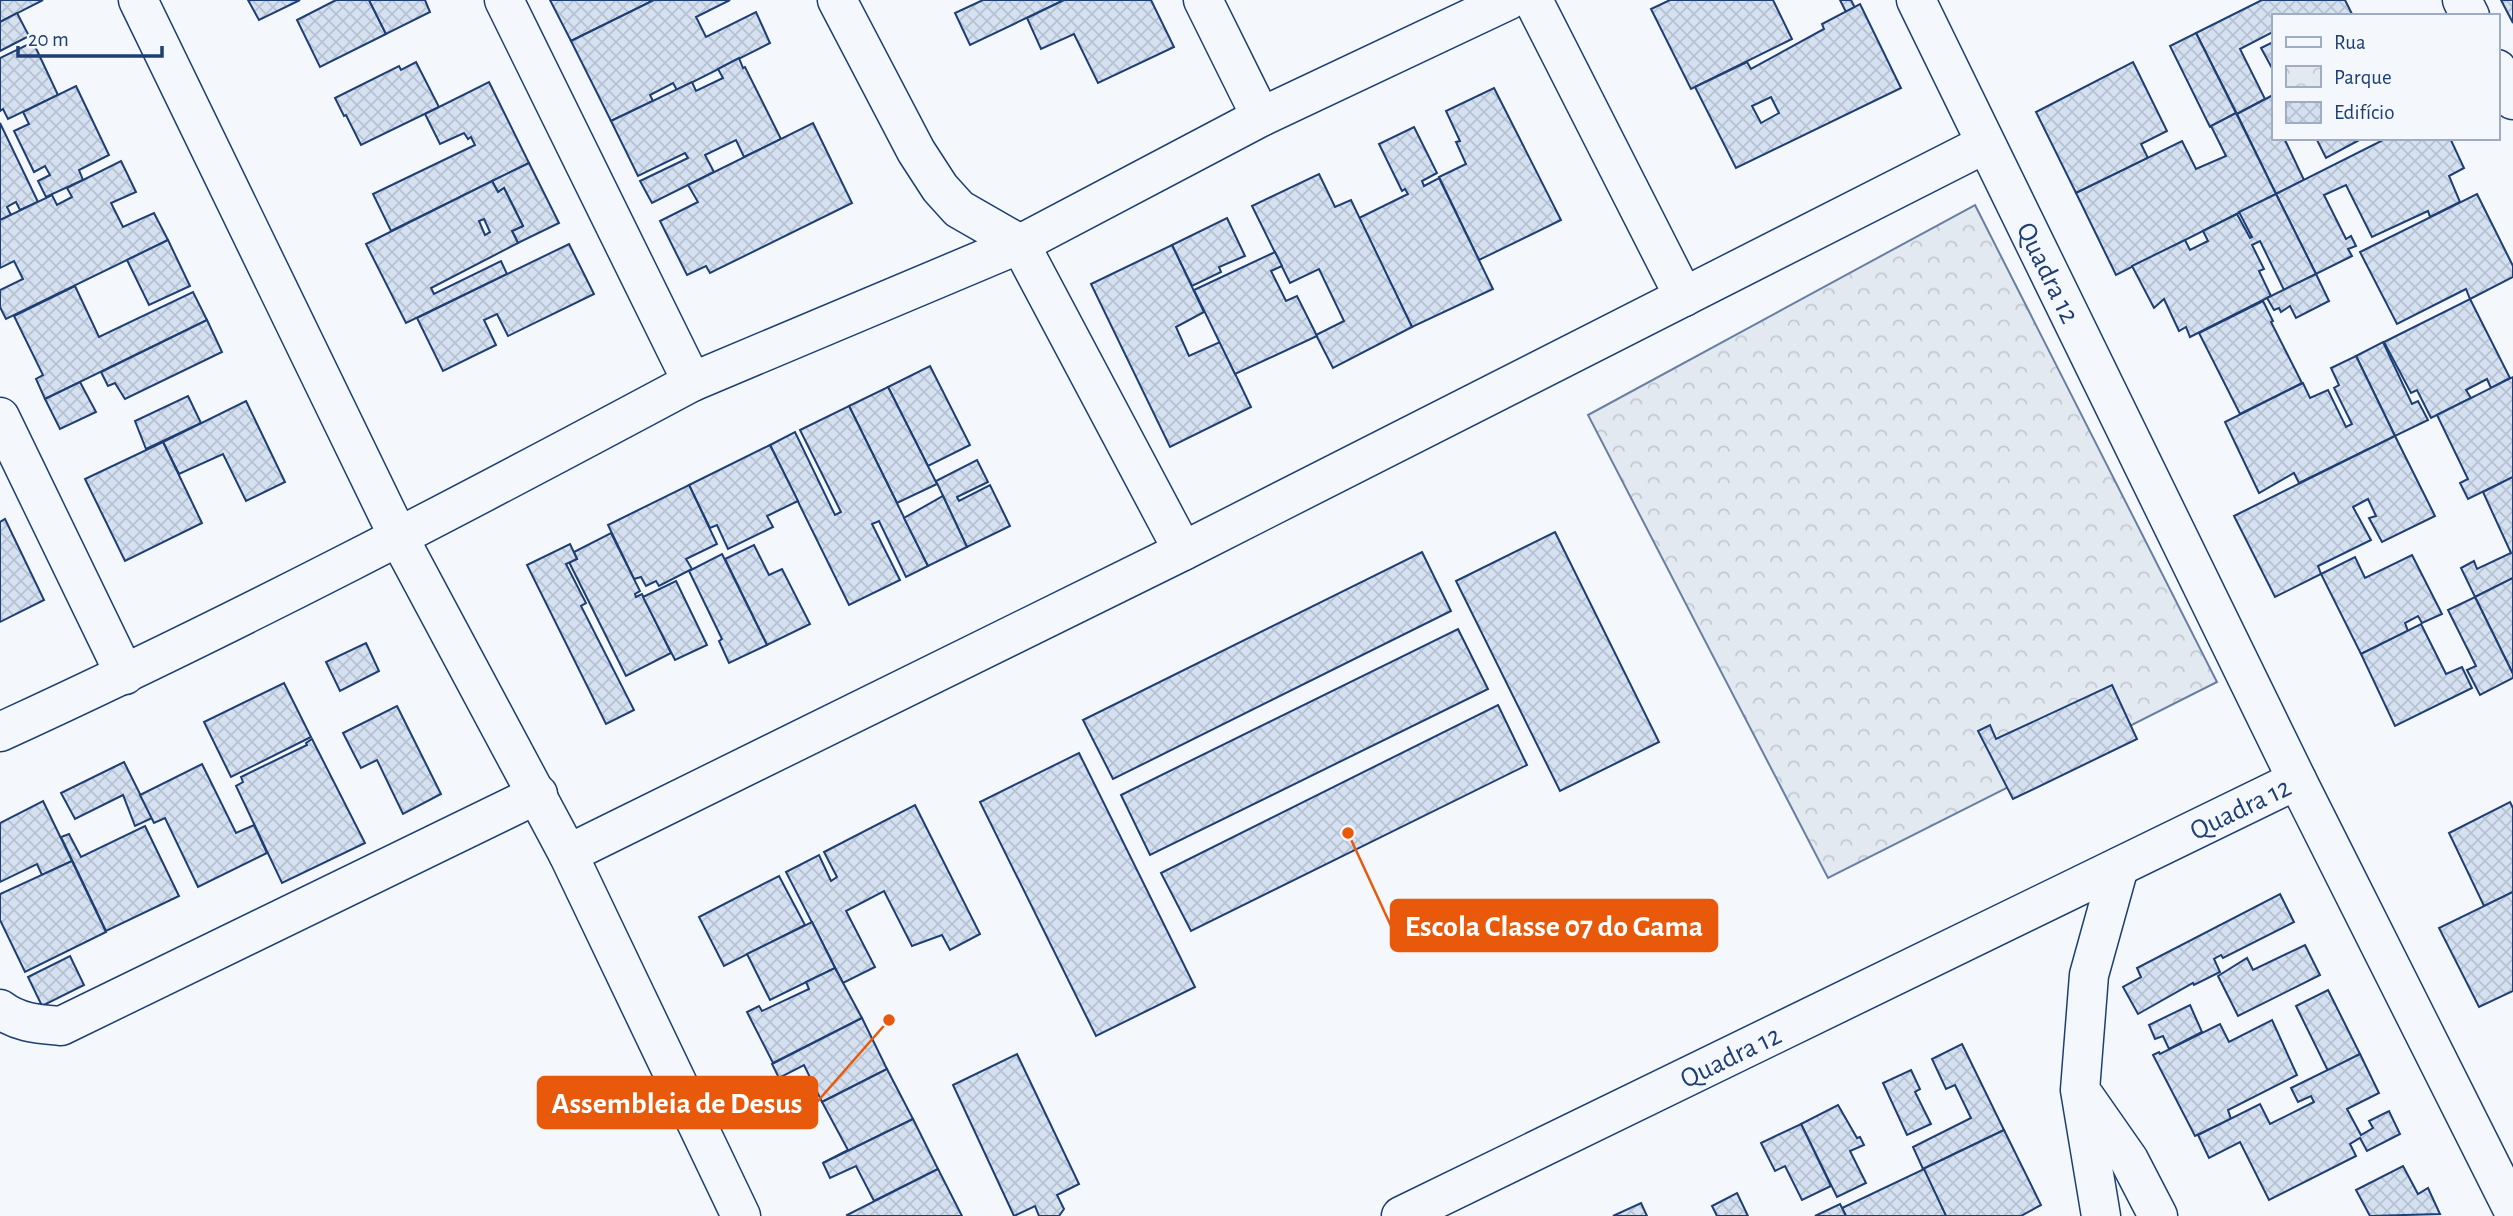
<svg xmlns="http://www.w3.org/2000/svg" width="2513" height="1216" font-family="'Alegreya Sans',sans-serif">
<defs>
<pattern id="park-crowns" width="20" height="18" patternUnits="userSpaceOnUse" patternTransform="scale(1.75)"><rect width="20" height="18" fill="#e3e9f0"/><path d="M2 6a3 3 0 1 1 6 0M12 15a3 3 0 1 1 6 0" fill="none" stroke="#c2c9d1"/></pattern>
<pattern id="building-cross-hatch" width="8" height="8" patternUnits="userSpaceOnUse" patternTransform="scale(1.75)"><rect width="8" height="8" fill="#d5e0f0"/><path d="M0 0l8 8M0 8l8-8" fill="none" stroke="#b6c1d1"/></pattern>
</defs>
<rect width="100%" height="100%" fill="#f4f7fb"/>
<polygon fill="url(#park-crowns)" stroke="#687fa3" stroke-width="2" points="1975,205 2217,682 1828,878 1588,415"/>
<g fill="url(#building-cross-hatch)" stroke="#1d3f73" stroke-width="2" fill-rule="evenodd">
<polygon points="0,0 43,0 0,22"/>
<polygon points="248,0 300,0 259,20"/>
<polygon points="336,0 369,0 386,34 320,67 297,20"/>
<polygon points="369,0 425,0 430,12 386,34"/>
<polygon points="550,0 654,0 571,41"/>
<polygon points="654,0 730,0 696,17 706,37 756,12 770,43 677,90 673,83 650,95 653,101 611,121 571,41"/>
<polygon points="983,0 1064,0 970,45 955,13"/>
<polygon points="1064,0 1151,0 1174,47 1098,83 1074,34 1041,49 1027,18"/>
<polygon points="1670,0 1773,0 1792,39 1691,89 1651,9"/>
<polygon points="1840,0 1851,0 1855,8 1846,12"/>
<polygon points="2262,0 2345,0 2353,16 2273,16 2273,32 2240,49 2265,99 2237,114 2196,33"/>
<polygon points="2501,0 2513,0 2513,23"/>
<path d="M1860,4l41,84 -165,80 -41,-81 52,-25 4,7 73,-40 -2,-5zM1771,97l8,16 -18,10 -9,-17z"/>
<polygon points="17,13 29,36 0,51 0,22"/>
<polygon points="2196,33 2236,113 2210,127 2170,46"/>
<polygon points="33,42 58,95 8,119 3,109 0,111 0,58"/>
<polygon points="2273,42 2273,70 2261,48"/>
<polygon points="739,58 743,68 745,67 781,139 744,157 736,140 705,155 714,172 652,203 640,181 688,158 685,153 638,176 611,121 692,82 696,91 723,78 718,69"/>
<polygon points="416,62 439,107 361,145 346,115 344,116 335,98 399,66 401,70"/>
<polygon points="2133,62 2167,131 2141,144 2148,158 2076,193 2036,112"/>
<polygon points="489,82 529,163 391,231 373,194 475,145 471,137 468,139 464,133 440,144 425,114"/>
<polygon points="76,86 109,155 79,170 83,180 46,197 38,181 50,175 45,166 34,172 14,131 29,124 23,112"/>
<polygon points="1494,88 1561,220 1479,260 1439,177 1466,164 1456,142 1460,141 1446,111"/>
<polygon points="2273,95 2273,138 2284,138 2304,180 2276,194 2237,114"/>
<polygon points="2236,113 2276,194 2116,275 2076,193 2182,141 2196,169 2226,156 2211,126"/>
<polygon points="0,123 38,202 20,210 16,202 7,207 11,215 0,220"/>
<polygon points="813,123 852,203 710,273 706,266 687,275 660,221 698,202 688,185"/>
<polygon points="1414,127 1437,173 1422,181 1424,186 1439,178 1493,289 1412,327 1359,218 1408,194 1405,189 1402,191 1379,144"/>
<polygon points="2316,138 2363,138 2326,158"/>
<polygon points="2387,138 2450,138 2464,168 2449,176 2460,202 2430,217 2428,211 2372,237 2346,185 2324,195 2346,239 2351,236 2356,246 2348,249 2352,256 2316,274 2276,194"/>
<polygon points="121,161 136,192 111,203 123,227 154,213 168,240 6,319 0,307 0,290 23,279 14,261 0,268 0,220 52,195 57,205 72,197 67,188"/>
<polygon points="529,163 559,223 518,243 512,231 523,226 504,188 498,192 492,181"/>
<polygon points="1319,174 1335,207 1351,200 1412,327 1333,368 1316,335 1344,321 1319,269 1290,283 1252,206"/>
<path d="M492,181l6,11 6,-4 19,38 -11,5 6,12 -87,45 3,6 67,-33 6,13 -101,49 -40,-79zM484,219l6,13 -5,3 -6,-14z"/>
<polygon points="2276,194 2316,274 2284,290 2260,241 2252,245 2264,269 2259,271 2271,296 2190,337 2186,327 2179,331 2164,299 2154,308 2132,266 2185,240 2190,250 2208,241 2203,231 2237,214 2250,238 2252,237 2239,212"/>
<polygon points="2477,194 2513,266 2513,277 2470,299 2466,289 2397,324 2360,252"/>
<polygon points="1227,218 1245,256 1219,267 1221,272 1192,286 1172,245"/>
<polygon points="168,240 190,286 149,305 127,260"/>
<polygon points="569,244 594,294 508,336 497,314 484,320 496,345 443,371 417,318"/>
<polygon points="1172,245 1204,312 1176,327 1189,356 1220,342 1251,407 1170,447 1091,284"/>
<polygon points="1275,252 1282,266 1271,271 1286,301 1297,296 1317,336 1235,374 1194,290"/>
<polygon points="2316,274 2329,301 2296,318 2290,306 2281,312 2279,308 2274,310 2267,298"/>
<polygon points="75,286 99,337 193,292 207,320 45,399 36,379 43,375 14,316"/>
<polygon points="2470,299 2510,378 2491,388 2487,379 2466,390 2471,398 2431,418 2417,390 2411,393 2384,342"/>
<polygon points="2263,301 2273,321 2271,322 2302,383 2240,414 2199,333"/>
<polygon points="207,320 222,352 125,399 115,383 108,386 101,372"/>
<polygon points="2383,342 2412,404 2418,401 2428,420 2395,436 2356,356"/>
<polygon points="2356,356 2395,436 2299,483 2294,473 2259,493 2225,422 2303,383 2310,398 2328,390 2346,427 2352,424 2334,388 2339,385 2331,368"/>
<polygon points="930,366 970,445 928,466 888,387"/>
<polygon points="2513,377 2513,477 2468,499 2460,483 2468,479 2437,415"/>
<polygon points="80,382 96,412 60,429 45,399"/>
<polygon points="888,387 937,484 897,503 849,406"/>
<polygon points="188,396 201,423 146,449 135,421"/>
<polygon points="246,401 285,482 246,501 223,454 179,474 163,442"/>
<polygon points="849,406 928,566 906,577 879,521 872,524 900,580 849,605 770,445 795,432 835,515 841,512 800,430"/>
<polygon points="2395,436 2435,516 2382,542 2369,518 2376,516 2368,499 2353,507 2371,540 2318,566 2321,574 2275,597 2234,516"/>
<polygon points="163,442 202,523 125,561 85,479"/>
<polygon points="770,445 798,501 767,516 773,527 728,549 717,525 710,528 689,485"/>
<polygon points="977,460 988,482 957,497 959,501 990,485 1010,526 967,547 936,481"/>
<polygon points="2513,477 2513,578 2475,597 2461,568 2474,561 2477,569 2511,553 2483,492"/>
<polygon points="689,485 717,544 686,559 692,569 659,586 656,581 646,586 641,577 634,579 608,525"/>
<polygon points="943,496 967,547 928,566 904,518"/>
<polygon points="5,519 44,600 0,622 0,522"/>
<polygon points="1555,532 1659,742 1560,791 1456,581"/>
<polygon points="611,533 640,591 635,594 636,597 642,594 671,653 626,676 569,562 577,559 574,552"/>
<polygon points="570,544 577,559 566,564 586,603 581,606 634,710 606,724 527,565"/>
<polygon points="754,545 769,575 782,569 810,624 767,645 725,559"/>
<polygon points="1422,552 1451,611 1113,779 1083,720"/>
<polygon points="722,554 767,645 729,663 719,641 722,639 689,571"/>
<polygon points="2412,555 2442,614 2422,623 2418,616 2405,623 2408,631 2361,654 2321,574 2355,557 2365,578"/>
<polygon points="2513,578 2513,674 2475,597"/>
<polygon points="676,581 707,645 675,660 643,597"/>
<polygon points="2475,597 2513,674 2513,678 2480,695 2467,670 2476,666 2448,610"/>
<polygon points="2421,624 2446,674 2462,667 2472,688 2395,726 2361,654"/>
<polygon points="1458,629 1488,689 1150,855 1121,795"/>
<polygon points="366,643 379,671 340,691 326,662"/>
<polygon points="284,683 311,737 231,777 204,722"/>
<polygon points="2112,685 2137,739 2013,799 1978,731 1990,725 1996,739"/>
<polygon points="1498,705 1527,765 1191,931 1161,873"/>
<polygon points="397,706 441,794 403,814 377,760 361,768 343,733"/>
<polygon points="312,739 365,843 282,883 236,786 243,782 241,777 307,745 306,743"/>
<polygon points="1079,753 1195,987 1096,1036 980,802"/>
<polygon points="124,762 152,818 135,826 123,795 75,819 61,793"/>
<polygon points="202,764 236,833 254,825 267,853 198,887 165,818 154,823 140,795"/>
<polygon points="43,801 72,861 42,875 37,864 0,882 0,823"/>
<polygon points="2510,802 2513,808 2513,892 2484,906 2449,833"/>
<polygon points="915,805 980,934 950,950 942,935 912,946 884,891 846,911 875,967 843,983 786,872 819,855 831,881 837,877 824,852"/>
<polygon points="145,826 179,896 106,931 61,837 69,834 81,857"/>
<polygon points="72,861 106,932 25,972 0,920 0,894"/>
<polygon points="779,876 805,925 724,966 699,917"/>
<polygon points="2513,892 2513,991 2479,1007 2439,928"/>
<polygon points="2280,894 2294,922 2223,958 2221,955 2214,959 2220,972 2194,985 2193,983 2138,1014 2123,987 2141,977 2137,968"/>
<polygon points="812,922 835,968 770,1000 747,954"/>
<polygon points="2305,945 2320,975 2238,1016 2218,976 2247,958 2253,970"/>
<polygon points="70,956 84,985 42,1006 28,977"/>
<polygon points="835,968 862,1018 773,1063 747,1012 759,1006 762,1011 809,989 806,982"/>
<polygon points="2328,990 2360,1054 2328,1071 2296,1006"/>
<polygon points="2190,1005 2202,1032 2169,1049 2163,1036 2155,1039 2149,1025"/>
<polygon points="862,1018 887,1069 822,1102 804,1065 779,1078 772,1064"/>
<polygon points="2272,1020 2297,1075 2228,1110 2231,1119 2195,1136 2153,1055 2159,1052 2160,1054 2220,1024 2229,1042"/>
<polygon points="1962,1044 2004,1130 1923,1169 1913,1147 1971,1118 1955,1085 1946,1089 1932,1059"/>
<polygon points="1017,1054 1079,1184 1057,1195 1064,1209 1059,1216 1039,1216 1035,1206 1014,1216 953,1085"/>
<polygon points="2360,1054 2379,1093 2347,1109 2361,1135 2373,1128 2369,1121 2389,1111 2400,1134 2367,1151 2360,1138 2350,1144 2356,1156 2269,1200 2240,1142 2209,1158 2198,1135 2260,1104 2270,1124 2314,1102 2311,1096 2298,1102 2291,1088"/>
<polygon points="887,1069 913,1119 823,1163 848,1150 822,1102"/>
<polygon points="1911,1070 1920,1089 1915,1092 1931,1124 1907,1135 1883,1083"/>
<polygon points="1838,1105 1857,1138 1860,1137 1864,1145 1850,1151 1866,1183 1837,1197 1801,1124"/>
<polygon points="913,1119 938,1169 874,1201 856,1166 830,1178 823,1163"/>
<polygon points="1801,1124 1831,1186 1802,1200 1785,1166 1775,1171 1761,1143"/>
<polygon points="2004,1130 2041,1205 2021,1216 1946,1216 1923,1169"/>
<polygon points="2403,1166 2418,1194 2428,1188 2440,1214 2370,1216 2356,1190"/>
<polygon points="938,1169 962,1216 848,1216 847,1215"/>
<polygon points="1924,1169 1946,1216 1846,1216 1842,1208"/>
<polygon points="1737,1193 1748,1216 1717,1216 1712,1206"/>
<polygon points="1641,1203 1647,1216 1613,1216"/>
<polygon points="1840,1204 1846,1216 1815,1216"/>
</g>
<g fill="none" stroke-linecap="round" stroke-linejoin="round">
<g stroke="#1d3f73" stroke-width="41">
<g id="minor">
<polyline points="138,0 399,538 568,854 741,1216"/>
<polyline points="504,0 692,382 1020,244 1261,117 1509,0"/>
<polyline points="837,0 916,151 940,188 959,209 1020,244 1183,551"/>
<polyline points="1203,0 1261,117"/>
<polyline points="1533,0 1684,297"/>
<path id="s1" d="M1916,0l381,780 216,430"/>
<polyline points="2462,0 2470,16"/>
<polyline points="2497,69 2513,100"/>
<polyline points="0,417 125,675"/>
<path d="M0,732c236,-108 464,-228 692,-350"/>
<polyline points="568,854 1183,551 1985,144"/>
<path d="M0,1009c18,14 38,15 61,17l477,-232"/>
<polyline points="2085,1097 2129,1160 2158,1216"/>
<path id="s2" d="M1401,1216l896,-436"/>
<polyline points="2101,1216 2080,1090 2089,975 2119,867"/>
</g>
</g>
<use href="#minor" stroke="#f4f7fb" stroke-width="38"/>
</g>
<g text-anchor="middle" stroke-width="5" stroke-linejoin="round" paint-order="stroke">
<g font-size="28" fill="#1d3f73" stroke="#f4f7fb">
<text dy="10" stroke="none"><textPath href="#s1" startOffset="303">Quadra 12</textPath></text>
<text dy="10" stroke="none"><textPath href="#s2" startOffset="933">Quadra 12</textPath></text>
<text dy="10" stroke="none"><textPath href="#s2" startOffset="366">Quadra 12</textPath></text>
</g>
</g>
<path fill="none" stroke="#e8590c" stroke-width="2.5" d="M1348 833L1391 926M889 1020L817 1102"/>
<g fill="#e8590c" stroke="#f4f7fb" stroke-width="2.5">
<circle cx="1348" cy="833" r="7"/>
<circle cx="889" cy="1020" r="7"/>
</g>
<g fill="#e8590c" stroke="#e8590c" stroke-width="2.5">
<rect x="1391" y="900" width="326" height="51" rx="7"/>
<rect x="538" y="1077" width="279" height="51" rx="7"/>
</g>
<g font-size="30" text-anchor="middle" font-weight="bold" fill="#fff">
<text x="1554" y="936">Escola Classe 07 do Gama</text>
<text x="677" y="1113">Assembleia de Desus</text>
</g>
<rect x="2272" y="14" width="228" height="126" fill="#f4f7fb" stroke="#9eadc5" stroke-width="2"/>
<rect x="2286" y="37" width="35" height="10" fill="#f4f7fb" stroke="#9eadc5" stroke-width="2"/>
<text x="2334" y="49" font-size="21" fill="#1d3f73">Rua</text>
<rect x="2286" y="66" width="35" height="21" fill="url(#park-crowns)" stroke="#9eadc5" stroke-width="2"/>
<text x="2334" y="84" font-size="21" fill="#1d3f73">Parque</text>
<rect x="2286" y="102" width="35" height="21" fill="url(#building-cross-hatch)" stroke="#9eadc5" stroke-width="2"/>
<text x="2334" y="119" font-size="21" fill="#1d3f73">Edifício</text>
<path d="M18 46v10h144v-10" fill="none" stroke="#1d3f73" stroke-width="3.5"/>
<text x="28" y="46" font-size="21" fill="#1d3f73" stroke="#f4f7fb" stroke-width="5" paint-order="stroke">20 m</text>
</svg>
